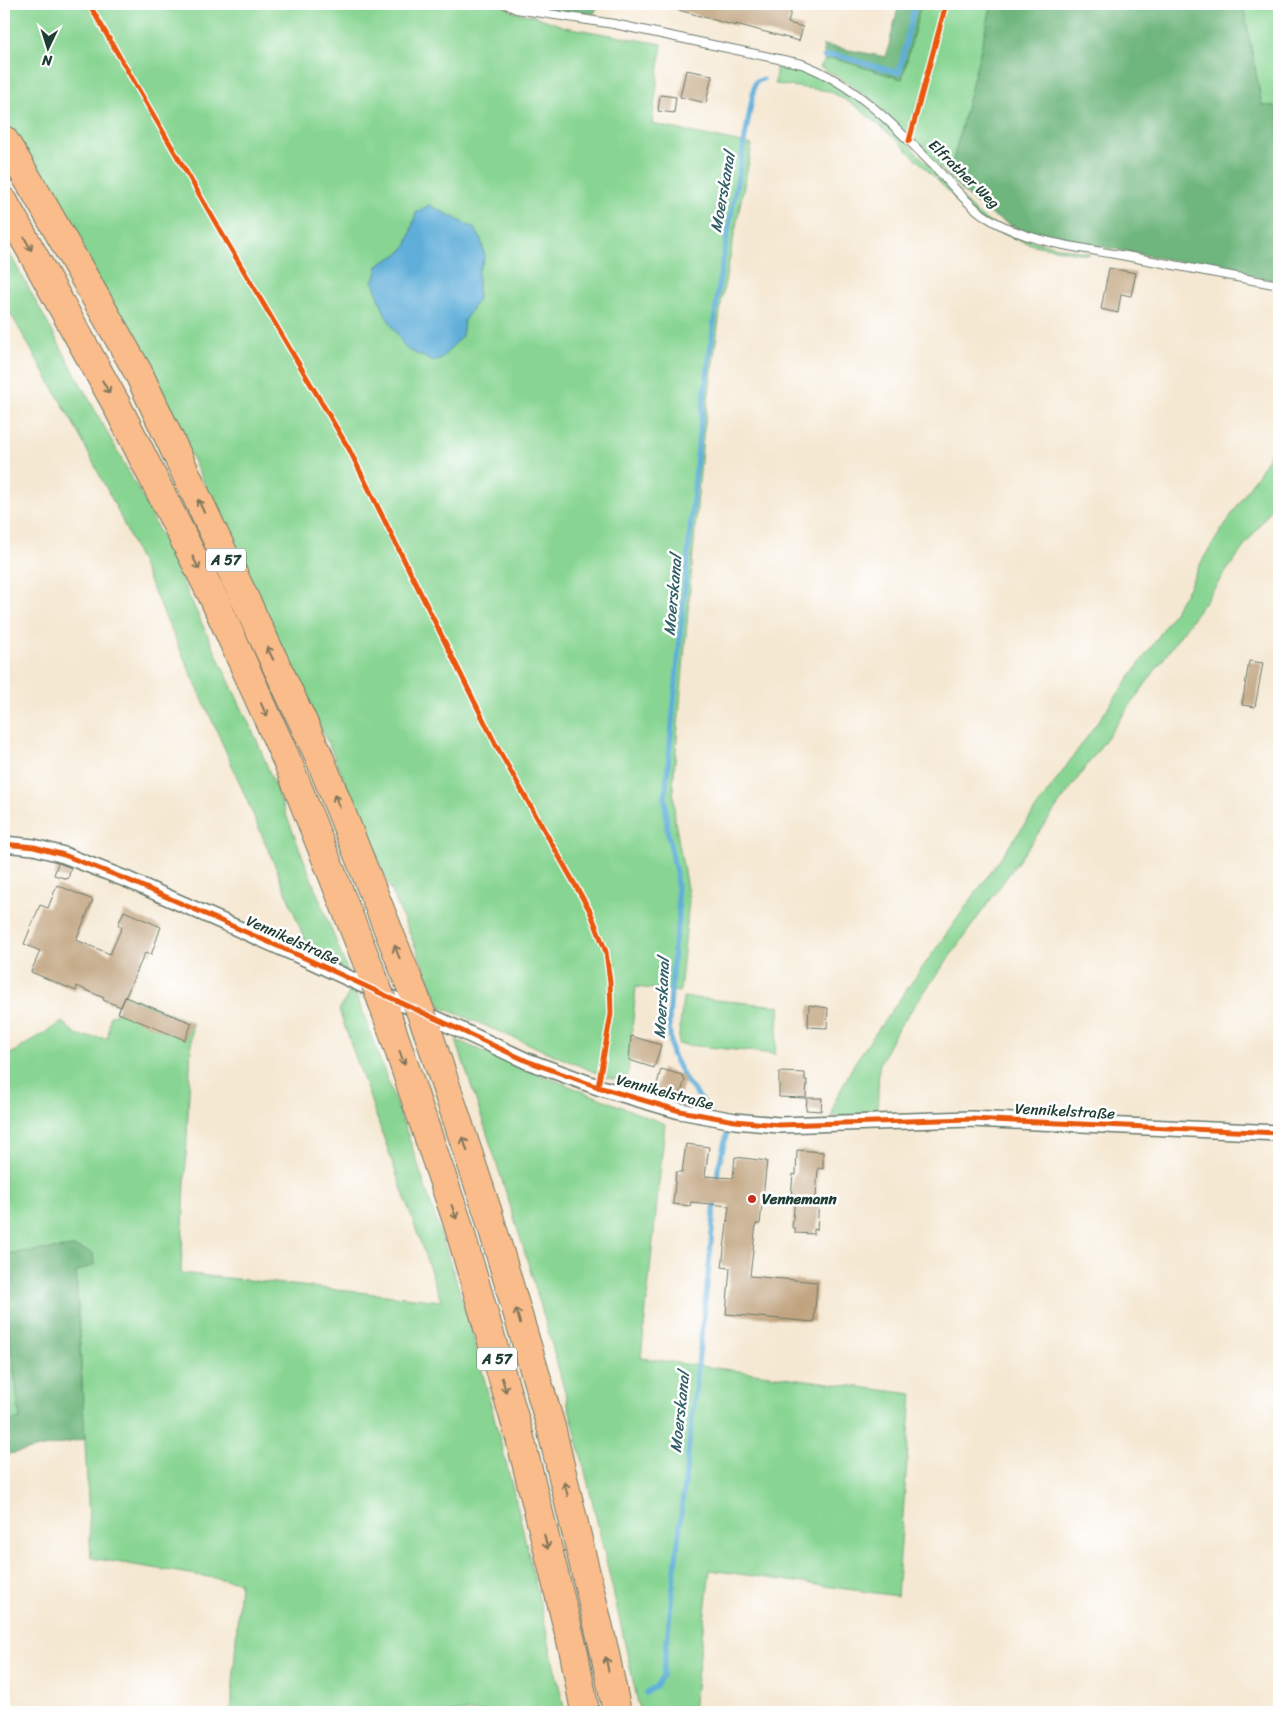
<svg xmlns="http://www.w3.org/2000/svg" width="1283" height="1716" font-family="Sriracha,sans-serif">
<rect width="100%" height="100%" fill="#fff"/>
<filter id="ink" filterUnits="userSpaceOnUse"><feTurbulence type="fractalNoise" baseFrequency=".02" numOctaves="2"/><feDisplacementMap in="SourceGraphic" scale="10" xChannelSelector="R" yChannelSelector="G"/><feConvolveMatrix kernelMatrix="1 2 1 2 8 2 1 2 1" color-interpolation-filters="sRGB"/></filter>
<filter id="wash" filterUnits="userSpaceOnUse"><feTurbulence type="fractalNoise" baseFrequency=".0096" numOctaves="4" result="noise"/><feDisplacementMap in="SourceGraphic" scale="20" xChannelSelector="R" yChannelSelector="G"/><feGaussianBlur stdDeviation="1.12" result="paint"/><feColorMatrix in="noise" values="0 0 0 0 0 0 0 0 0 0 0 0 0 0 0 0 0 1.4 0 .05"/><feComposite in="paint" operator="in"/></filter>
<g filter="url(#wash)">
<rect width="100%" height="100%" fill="#f5e8d2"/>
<g fill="#88d593" stroke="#548964" fill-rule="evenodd">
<path d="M4,4h496l14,8 21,4 30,11 97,17 -10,80 100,21 -30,152 -19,140 -30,347 2,37 14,79 -9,92 -44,-5 -9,96 -21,-6 -165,-70 -111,-260 -184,-386 -142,-241zM429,205l45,23 11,29 -7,15v27l-14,22 -2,15 -76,-20 -14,-36 4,-3 1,-11 24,-14 6,-7 9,-32z"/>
<path d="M921,4h71l-43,173c-40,-39 -78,-85 -129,-110l5,-7 11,-1 66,20z"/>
<polygon points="1243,4 1279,4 1279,107 1262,105"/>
<path d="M777,61c57,10 99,53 139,91 21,22 43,44 65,65 35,23 68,28 108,36v2l-56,-10 -37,-14 -17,-11 -16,-14 -64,-64 -43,-36 -27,-15 -54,-7z"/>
<polygon points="4,243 145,502 258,743 348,972 311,955 276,868 228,756 116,507 72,421 4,302"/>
<polygon points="1279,437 1279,498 897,1030 881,1061 879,1068 877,1117 832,1116 835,1101 855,1062 1157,639 1188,589 1203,559 1266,461"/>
<polygon points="353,986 412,1147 468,1317 519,1513 565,1712 231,1712 240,1582 91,1558 76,1271 74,1247 4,1254 4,1058 62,1022 78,1036 108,1038 110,1016 118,1012 125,995 192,1023 181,1273 441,1301 339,1010"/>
<polygon points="683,997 780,1006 775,1054 678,1044"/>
<path d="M456,1040l45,19 164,65 -24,234 271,36 -15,202 -187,-26 -17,142h-53c-24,-109 -48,-218 -77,-327 -31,-116 -69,-231 -107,-345z"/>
<polygon points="4,1291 20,1419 4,1422"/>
</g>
<g fill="#6eb67d" stroke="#467a58">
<polygon points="513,4 599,4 594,14 536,9"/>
<polygon points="899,4 921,4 902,79 836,59 825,60 823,45 886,57"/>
<path d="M992,4h251l19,101 17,2v174l-243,-47c-40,-12 -59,-27 -87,-57z"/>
<polygon points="74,1247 93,1253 94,1265 76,1272 85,1439 4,1455 4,1422 20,1419 4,1291 4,1254"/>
</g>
<polygon fill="#5faed9" stroke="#3f7686" points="429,205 474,228 481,239 485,257 478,272 478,299 464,321 462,336 440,360 434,362 406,349 386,316 372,280 376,277 377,266 401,252 407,245 416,213"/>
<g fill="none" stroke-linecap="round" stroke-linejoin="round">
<g stroke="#5faed9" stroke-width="5">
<polyline points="824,57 836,55 899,73 915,4"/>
<polyline points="709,1109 686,1081 672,1054 669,1023 674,947 679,920 676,873 667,829 665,798 699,435 720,276 755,82 763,79"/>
<polyline points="717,1183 718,1169 728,1128"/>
<polyline points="646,1693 656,1686 663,1675 708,1276 715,1199"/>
</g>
</g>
<g id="blocks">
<g fill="#bfa27d">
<polygon points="675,4 793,4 788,23 803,27 799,41 736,24 736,26 675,9"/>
<polygon points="686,70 712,75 706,103 680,97"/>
<polygon points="660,95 676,97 674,113 658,111"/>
<polygon points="1109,268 1136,273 1131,296 1121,294 1118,313 1101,309"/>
<polygon points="1249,661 1263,663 1255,707 1242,705"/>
<polygon points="58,863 71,868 68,879 54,875"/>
<polygon points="57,885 93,900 76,940 110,954 122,927 118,925 124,911 161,927 151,955 145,953 121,1007 103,1000 104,998 77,986 76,991 31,972 40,951 24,944 40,905 48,908"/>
<polygon points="125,997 192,1023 185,1040 118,1013"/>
<polygon points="809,1005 828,1008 827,1028 808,1027"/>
<polygon points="631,1036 661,1045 654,1068 629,1060"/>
<polygon points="661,1069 682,1075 685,1080 679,1098 655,1092"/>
<polygon points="779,1072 805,1073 805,1080 807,1080 806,1098 779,1097"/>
<polygon points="807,1098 822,1098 821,1111 806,1110"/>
<polygon points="686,1144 709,1147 705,1176 733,1178 735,1157 767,1161 760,1224 756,1224 750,1276 817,1282 814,1322 726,1314 730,1268 722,1267 729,1206 691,1202 690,1206 673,1204 676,1172 682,1172"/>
<polygon points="797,1150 823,1152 823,1169 818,1168 816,1198 819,1199 817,1230 814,1229 814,1234 795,1233 795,1228 792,1228 795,1197 791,1197 793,1174 796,1175"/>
</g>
</g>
</g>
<g filter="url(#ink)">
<use href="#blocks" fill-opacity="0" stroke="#6a796b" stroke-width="1"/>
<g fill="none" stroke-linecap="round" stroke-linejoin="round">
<g stroke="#6a796b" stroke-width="10">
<path id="lane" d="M506,4l10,5 98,15 188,40c53,20 95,64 134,104 15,16 30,35 49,48 41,27 93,31 141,40 51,10 102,19 153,29"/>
</g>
<g stroke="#6a796b" stroke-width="18">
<polyline id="street" points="4,844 34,847 64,855 128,880 307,959 527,1061 598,1087 680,1111 735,1121 779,1125 971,1119 1279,1133"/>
</g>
<g stroke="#6a796b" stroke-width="30">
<g id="highway">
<polyline points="4,140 38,196 138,372 318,754 415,997"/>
<polyline points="4,202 115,402 214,599 288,763 373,977"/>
<polyline points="386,1012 457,1221 520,1438 574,1653 585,1712"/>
<polyline points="428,1032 488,1213 551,1427 604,1649 617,1712"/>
</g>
</g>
<use href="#lane" stroke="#fff" stroke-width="8"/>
<use href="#street" stroke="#fff" stroke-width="15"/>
<use href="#highway" stroke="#f9bc8a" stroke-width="28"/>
<g stroke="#6a796b" stroke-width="30" stroke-linecap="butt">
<g id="highway-bridge">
<polyline points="373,977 386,1012"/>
<polyline points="415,997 428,1032"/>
</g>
</g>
<use href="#highway-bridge" stroke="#f9bc8a" stroke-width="28"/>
<g stroke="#fff" stroke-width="8">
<g id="cycleway">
<polyline points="89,4 228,244 349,449 497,747 590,911 606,952 610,982 611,1014 598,1087"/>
<polyline points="909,141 946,4"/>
<polyline points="4,844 34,847 64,855 128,880 307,959 527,1061 598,1087 680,1111 735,1121 779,1125 971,1119 1279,1133"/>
</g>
</g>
<use href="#cycleway" stroke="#e8590c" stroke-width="5"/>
</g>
<defs><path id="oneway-shaft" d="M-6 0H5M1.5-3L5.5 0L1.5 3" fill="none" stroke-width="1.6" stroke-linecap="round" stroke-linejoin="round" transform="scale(1.25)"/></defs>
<g stroke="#81765b">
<use href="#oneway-shaft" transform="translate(28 244) rotate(61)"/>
<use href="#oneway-shaft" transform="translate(106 387) rotate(61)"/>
<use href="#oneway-shaft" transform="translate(201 506) rotate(-115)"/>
<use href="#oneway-shaft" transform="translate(196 563) rotate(63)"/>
<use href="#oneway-shaft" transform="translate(270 653) rotate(-115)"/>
<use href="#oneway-shaft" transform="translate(264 710) rotate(66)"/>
<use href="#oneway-shaft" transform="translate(337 801) rotate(-112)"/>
<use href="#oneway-shaft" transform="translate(397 952) rotate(-112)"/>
<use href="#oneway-shaft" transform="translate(402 1058) rotate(71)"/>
<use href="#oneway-shaft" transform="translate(465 1144) rotate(-108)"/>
<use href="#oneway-shaft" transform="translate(454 1212) rotate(71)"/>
<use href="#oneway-shaft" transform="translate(518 1316) rotate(-106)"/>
<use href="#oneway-shaft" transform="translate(504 1385) rotate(74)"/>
<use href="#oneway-shaft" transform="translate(566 1489) rotate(-103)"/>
<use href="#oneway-shaft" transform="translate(546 1542) rotate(76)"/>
<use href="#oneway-shaft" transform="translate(607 1664) rotate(-101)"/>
</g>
</g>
<circle fill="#c8321e" stroke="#fff" stroke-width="2" cx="752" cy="1199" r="5"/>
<g text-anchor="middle" stroke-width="5" stroke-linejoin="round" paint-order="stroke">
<g fill="#fff" stroke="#627771" stroke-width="1">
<rect x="206" y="548.5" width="40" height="23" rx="4"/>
<rect x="477" y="1347.5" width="40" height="23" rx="4"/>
</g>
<g font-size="14" font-weight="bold" fill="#1f3d34">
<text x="226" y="565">A 57</text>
<text x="497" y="1364">A 57</text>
</g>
<g font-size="15" fill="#1f3d34" stroke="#fff">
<text transform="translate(964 174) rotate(44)" y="5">Elfrather Weg</text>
<text transform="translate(293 940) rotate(24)" y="5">Vennikelstraße</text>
<text transform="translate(665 1092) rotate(15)" y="5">Vennikelstraße</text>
<text transform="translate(1065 1111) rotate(3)" y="5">Vennikelstraße</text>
</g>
<g font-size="15" font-weight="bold" fill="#1f3d34" stroke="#fff" text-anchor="start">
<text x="762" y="1204">Vennemann</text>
</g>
<g font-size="16" font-style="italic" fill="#325f66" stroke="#fff">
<text transform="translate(722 192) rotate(-80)" y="6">Moerskanal</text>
<text transform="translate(672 595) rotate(-85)" y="6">Moerskanal</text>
<text transform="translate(661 998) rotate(-87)" y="6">Moerskanal</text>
<text transform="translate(679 1412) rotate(-84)" y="6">Moerskanal</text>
</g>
</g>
<rect width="1283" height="1716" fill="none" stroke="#fff" stroke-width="20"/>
<g transform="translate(48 48) rotate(184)" stroke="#ffffff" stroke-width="4" paint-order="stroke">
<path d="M0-4L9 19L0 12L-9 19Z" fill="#1f3d34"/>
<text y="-8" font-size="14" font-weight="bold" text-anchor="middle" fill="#1f3d34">N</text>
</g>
</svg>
